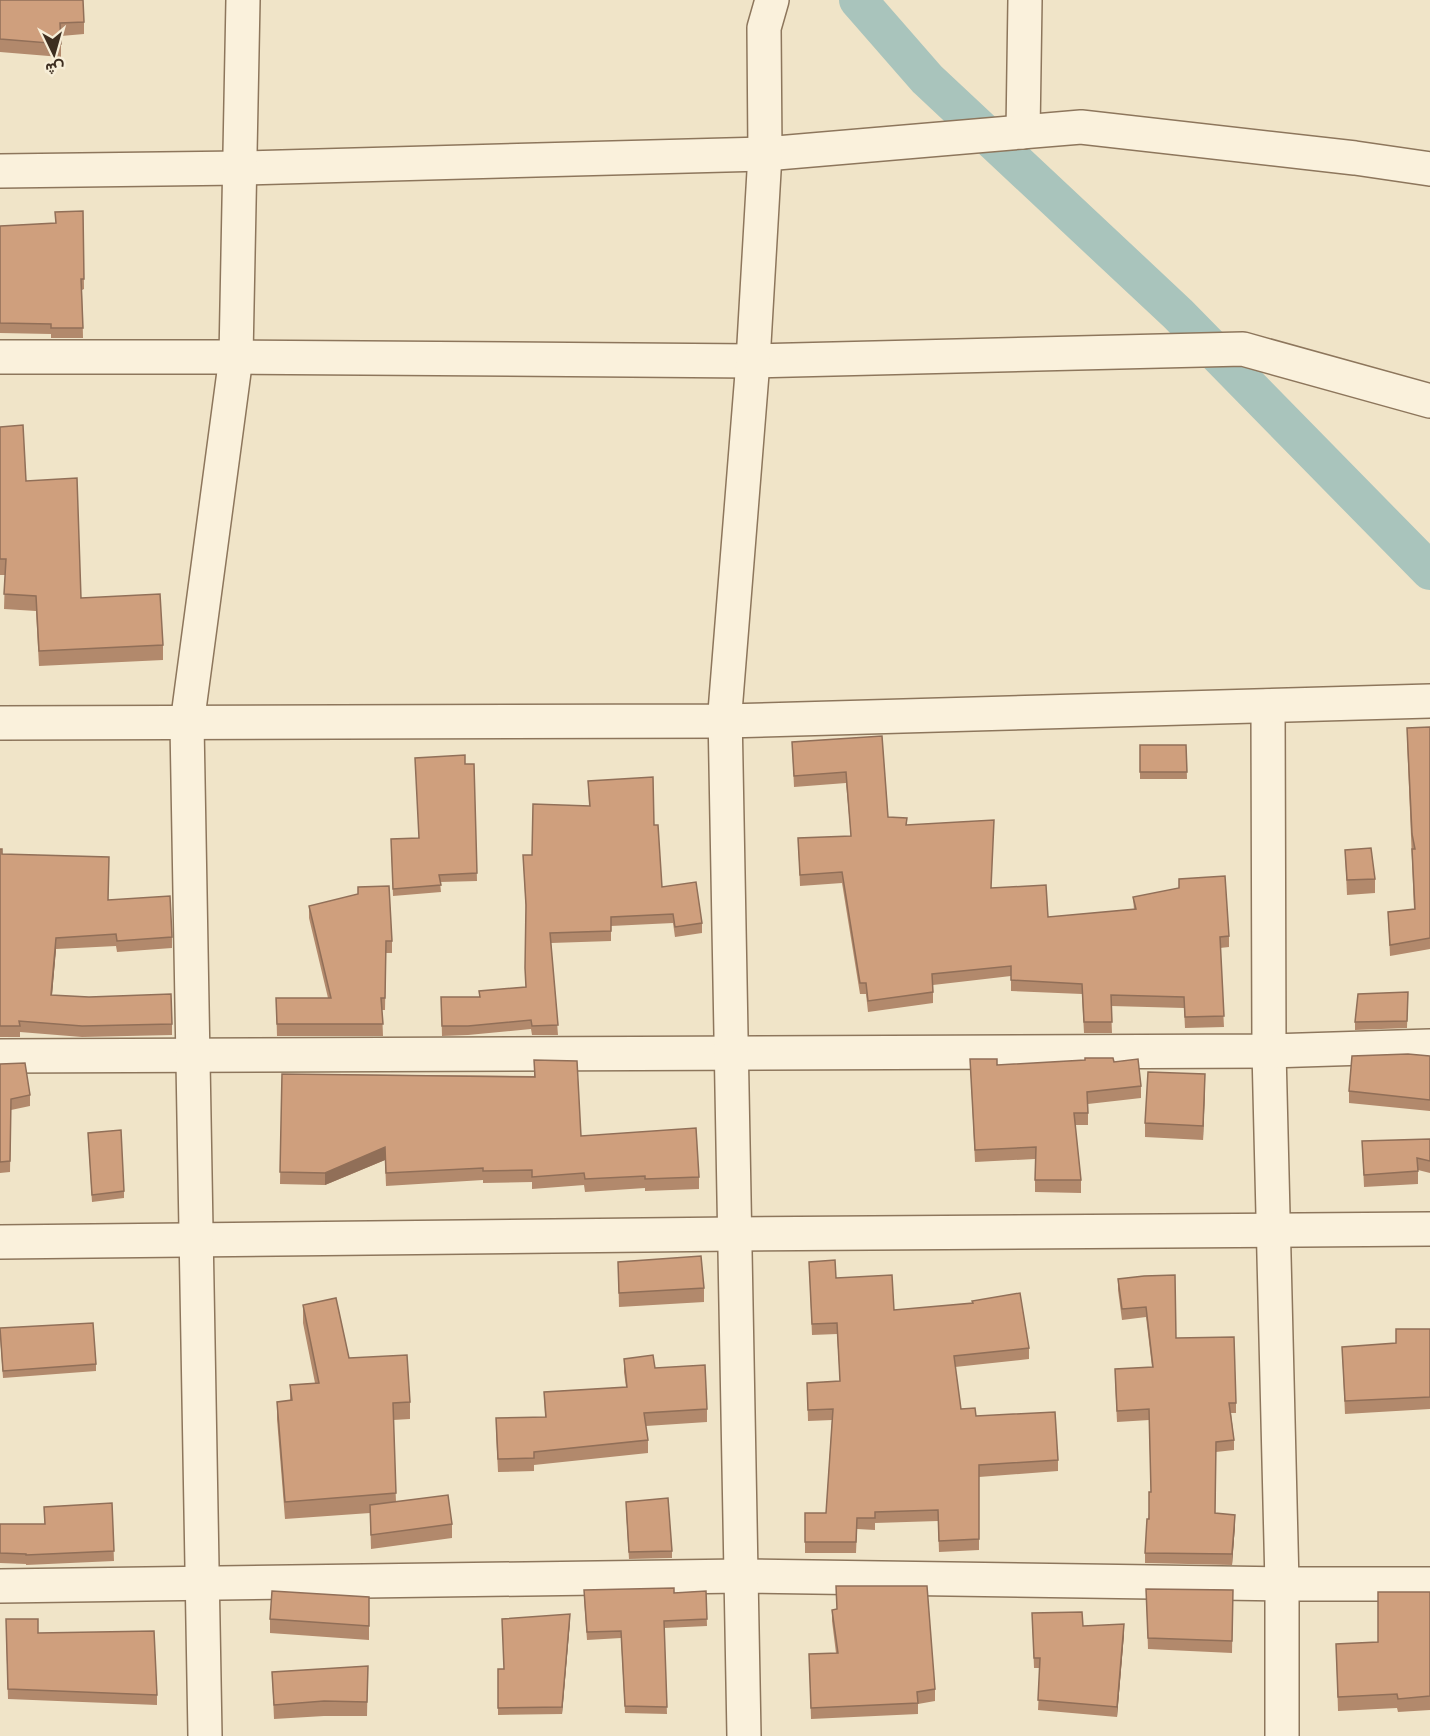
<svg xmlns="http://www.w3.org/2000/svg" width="1430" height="1736" font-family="'Zilla Slab',Vazirmatn,serif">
<rect width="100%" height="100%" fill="#f0e4c8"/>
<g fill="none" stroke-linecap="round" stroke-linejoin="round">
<polyline stroke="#a9c4bc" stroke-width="38" points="858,0 927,79 1178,314 1430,571"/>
<g stroke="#8d765c" stroke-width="36">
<g id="minor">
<polyline points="1023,132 1025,0"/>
<polyline points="0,171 241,168 765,154 1081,127 1355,158 1430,169"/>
<polyline points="0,357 236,357 753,361 1243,349 1430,401"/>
<polyline points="1268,706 1269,1051 1282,1584 1282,1736"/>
<polyline points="0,723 725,721 1430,701"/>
<polyline points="0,1056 1269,1051 1430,1046"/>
<polyline points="0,1242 734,1234 1430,1229"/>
<polyline points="0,1586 741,1576 1282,1584 1430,1584"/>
<polyline points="205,1736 187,724 236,357 243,0"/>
<polyline points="744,1736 725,712 753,361 765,154 764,28 772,0"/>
</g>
</g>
<use href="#minor" stroke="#faf1dc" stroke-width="33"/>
</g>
<g fill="#b2896c">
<polygon points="0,0 84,22 84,34 61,36 61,57 0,52"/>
<polygon points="83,211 84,289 82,290 83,338 51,338 51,334 0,333 0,226 55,223"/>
<polygon points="0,427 81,598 163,645 163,660 39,666 36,611 4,609 5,575 0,575"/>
<polygon points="1430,727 1430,949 1390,956 1388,912 1414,909 1407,739"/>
<polygon points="882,736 888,817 907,825 992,888 1048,917 1134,910 1133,897 1229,936 1229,947 1220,948 1224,1027 1185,1028 1184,1008 1111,1006 1112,1033 1084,1033 1082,994 1011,991 1011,976 933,985 933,1003 868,1012 866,994 860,994 842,883 800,886 798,838 851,836 846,783 794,787 792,742"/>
<polygon points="1140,745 1186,745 1187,779 1140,779"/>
<polygon points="465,764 474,764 477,881 440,882 441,892 393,896 391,839 418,838"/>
<polygon points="588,781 654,825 662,887 702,923 702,933 675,937 673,923 611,926 611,941 551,943 558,1035 532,1035 531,1029 468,1035 442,1036 441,997 479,997 479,991 526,987 525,968 526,912 523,855 532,855 589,806"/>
<polygon points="0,849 2,854 109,868 108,900 172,937 172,948 117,952 116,946 56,949 52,995 172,1024 172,1035 82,1037 20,1032 20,1037 0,1037"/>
<polygon points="1345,850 1375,879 1375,893 1347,895"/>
<polygon points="309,906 392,941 392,953 386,953 385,1010 382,1010 383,1036 277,1036 276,998 328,998 309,918"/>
<polygon points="1408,992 1407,1028 1355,1030 1355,1022"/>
<polygon points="1430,1056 1430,1111 1349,1103 1349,1091"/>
<polygon points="970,1059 997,1065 1141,1086 1141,1098 1088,1104 1088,1125 1075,1125 1081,1180 1081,1193 1035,1192 1035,1159 975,1162"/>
<polygon points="534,1060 581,1136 699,1177 699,1189 645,1191 645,1188 585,1192 584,1185 532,1189 532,1182 483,1183 483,1180 386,1186 385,1160 325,1185 280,1184 282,1074 534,1076"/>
<polygon points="0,1064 30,1095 30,1106 11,1110 10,1172 0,1173"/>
<polygon points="1205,1088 1203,1140 1145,1137 1145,1123"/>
<polygon points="88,1133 124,1191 124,1198 92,1202"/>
<polygon points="1430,1139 1430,1173 1418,1170 1418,1184 1364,1187 1362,1141"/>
<polygon points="618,1262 704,1288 704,1302 619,1307"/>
<polygon points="809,1262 894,1310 1029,1348 1029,1359 955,1367 961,1409 1058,1460 1058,1471 979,1477 979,1550 939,1552 938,1521 875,1523 875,1530 857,1529 856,1553 805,1553 805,1513 826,1513 832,1420 808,1421 807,1383 840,1381 837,1334 812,1335"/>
<polygon points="1144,1276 1176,1338 1236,1403 1236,1413 1231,1413 1234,1440 1234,1450 1216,1452 1215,1513 1235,1525 1232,1565 1145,1563 1145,1553 1151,1492 1149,1420 1117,1422 1115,1379 1115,1369 1152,1367 1146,1317 1122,1320 1118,1290 1118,1279"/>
<polygon points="303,1305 349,1358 410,1402 410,1419 393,1420 396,1502 452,1524 452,1538 371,1549 370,1513 285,1519 277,1419 277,1402 290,1401 290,1385 315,1383 303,1323"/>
<polygon points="1430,1329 1430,1409 1345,1414 1342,1347 1396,1343"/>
<polygon points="0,1335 96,1364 96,1371 3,1378"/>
<polygon points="624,1359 655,1368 707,1409 707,1422 646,1426 648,1440 648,1453 534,1465 534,1471 498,1472 496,1431 545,1417 544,1392 626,1387 624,1372"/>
<polygon points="112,1503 114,1561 26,1565 26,1564 0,1563 0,1524 45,1524 44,1507"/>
<polygon points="626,1510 672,1551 672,1558 629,1559"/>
<polygon points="836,1586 935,1689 935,1701 918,1704 918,1714 811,1719 809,1654 836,1653 832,1621 832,1610 837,1609"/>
<polygon points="1146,1589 1233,1590 1232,1653 1148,1649"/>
<polygon points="706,1591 707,1626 664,1628 667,1714 625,1713 621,1638 587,1640 584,1598"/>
<polygon points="1430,1592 1430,1710 1398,1712 1397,1708 1338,1711 1336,1644 1378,1642"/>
<polygon points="369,1597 369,1640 270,1633 270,1619"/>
<polygon points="1032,1613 1083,1626 1124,1634 1117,1717 1038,1710 1040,1668 1034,1668"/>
<polygon points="570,1621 562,1714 498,1715 498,1669 504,1669"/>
<polygon points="6,1630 38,1633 157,1695 157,1705 8,1699"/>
<polygon points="368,1666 367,1716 324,1716 274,1719 272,1672"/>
</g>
<g fill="#916f58">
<polygon points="56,938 56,949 51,1006 51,995"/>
<polygon points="1205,1074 1205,1088 1203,1140 1203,1126"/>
<polygon points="385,1147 385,1160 325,1185 325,1173"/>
<polygon points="1235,1515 1235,1525 1232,1565 1232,1554"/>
<polygon points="570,1614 570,1621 562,1714 562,1707"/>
<polygon points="1124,1624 1124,1634 1117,1717 1117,1707"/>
</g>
<g fill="#cf9f7d" stroke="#916f58" stroke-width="1.5">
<polygon points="0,0 83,0 84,22 60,23 61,44 0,39"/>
<polygon points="83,211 84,279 81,279 83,328 51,328 51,324 0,323 0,226 56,223 55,212"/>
<polygon points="23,425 26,481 77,478 81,598 160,594 163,645 39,651 36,596 4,594 6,559 0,559 0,427"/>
<polygon points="1430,727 1430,938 1390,945 1388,912 1415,909 1412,849 1415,849 1412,834 1407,728"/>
<polygon points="882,736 888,817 907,818 906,825 994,820 991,888 1046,885 1048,917 1136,909 1133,897 1179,888 1179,879 1225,876 1229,936 1220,937 1224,1016 1185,1017 1184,997 1111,995 1112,1022 1084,1022 1082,984 1011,980 1011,966 932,974 933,992 868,1001 866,983 860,983 842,872 800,875 798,838 851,836 846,772 794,776 792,742"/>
<polygon points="1140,745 1186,745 1187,772 1140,772"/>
<polygon points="465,755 465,764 474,764 477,873 439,875 441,885 393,889 391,839 419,838 415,758"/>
<polygon points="653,777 654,825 658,825 662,887 696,882 702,923 675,927 673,914 611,917 611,931 550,933 558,1025 532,1026 531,1020 468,1026 442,1026 441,997 480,997 479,991 526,987 525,968 526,905 523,855 532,855 533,804 590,806 588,781"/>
<polygon points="1371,848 1375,879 1347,880 1345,850"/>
<polygon points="0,849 2,849 2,854 109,857 108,900 170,896 172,937 117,941 116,934 56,938 51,995 89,997 171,994 172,1024 82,1026 19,1021 20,1026 0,1026"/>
<polygon points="389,886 392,941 386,941 385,998 381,998 383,1024 277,1024 276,998 331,998 309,906 358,894 358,887"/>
<polygon points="1408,992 1407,1021 1355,1022 1358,994"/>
<polygon points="1408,1054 1430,1056 1430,1100 1349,1091 1352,1056"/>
<polygon points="1085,1058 1113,1058 1114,1062 1138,1059 1141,1086 1087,1092 1088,1113 1074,1113 1081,1180 1035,1180 1036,1147 975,1150 970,1059 997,1059 997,1065 1085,1060"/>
<polygon points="534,1060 577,1061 581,1136 696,1128 699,1177 645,1179 645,1176 585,1179 584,1173 532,1177 532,1170 483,1171 483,1168 386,1173 385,1147 325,1173 280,1172 282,1074 535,1077"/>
<polygon points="25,1063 30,1095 11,1099 10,1161 0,1162 0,1064"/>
<polygon points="1148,1072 1205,1074 1203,1126 1145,1123"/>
<polygon points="121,1130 124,1191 92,1195 88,1133"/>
<polygon points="1430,1139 1430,1161 1417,1158 1418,1171 1364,1175 1362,1141"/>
<polygon points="701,1256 704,1288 619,1293 618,1262"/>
<polygon points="835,1260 836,1278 892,1275 894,1310 973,1303 972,1301 1020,1293 1029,1348 954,1356 961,1409 975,1408 976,1416 1055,1412 1058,1460 979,1465 979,1539 939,1541 938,1510 875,1512 875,1518 857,1518 856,1542 805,1542 805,1513 826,1513 833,1409 808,1410 807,1383 840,1381 837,1323 812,1324 809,1262"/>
<polygon points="1175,1275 1176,1338 1234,1337 1236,1403 1229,1403 1234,1440 1216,1442 1215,1513 1235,1515 1232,1554 1145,1553 1147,1519 1149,1519 1149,1492 1151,1492 1149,1409 1117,1411 1115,1369 1153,1367 1146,1307 1122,1309 1118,1279 1144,1276"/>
<polygon points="336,1298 349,1358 407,1355 410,1402 393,1403 396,1493 285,1502 277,1402 292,1400 290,1385 319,1383 303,1305"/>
<polygon points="93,1323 96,1364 3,1371 0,1328"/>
<polygon points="1396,1329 1430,1329 1430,1397 1345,1401 1342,1347 1396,1343"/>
<polygon points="653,1355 655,1368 705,1365 707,1409 644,1413 648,1440 534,1452 534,1458 498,1459 496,1418 546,1417 544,1392 627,1387 624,1359"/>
<polygon points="448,1495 452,1524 371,1535 370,1505"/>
<polygon points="668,1498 672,1551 629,1552 626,1502"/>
<polygon points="112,1503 114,1551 26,1555 26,1554 0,1553 0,1524 45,1524 44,1507"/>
<polygon points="836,1586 927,1586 935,1689 917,1692 918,1703 811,1708 809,1654 838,1653 832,1610 837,1609"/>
<polygon points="674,1588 674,1593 706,1591 707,1619 664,1621 667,1707 625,1706 621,1631 587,1632 584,1590"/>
<polygon points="1146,1589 1233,1590 1232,1641 1148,1638"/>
<polygon points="272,1591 369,1597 369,1626 270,1619"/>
<polygon points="1378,1592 1430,1592 1430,1696 1398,1699 1397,1694 1338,1697 1336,1644 1378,1642"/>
<polygon points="1082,1612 1083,1626 1124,1624 1117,1707 1038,1700 1040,1658 1034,1658 1032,1613"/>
<polygon points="570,1614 562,1707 498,1708 498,1669 504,1669 502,1619"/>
<polygon points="6,1619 38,1619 38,1633 154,1631 157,1695 8,1689"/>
<polygon points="368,1666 367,1702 324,1701 274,1705 272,1672"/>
</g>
<g transform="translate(54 54) rotate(175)" stroke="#f7eed8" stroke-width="4.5" paint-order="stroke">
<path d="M0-4.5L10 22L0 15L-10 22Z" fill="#3d2e20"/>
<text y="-9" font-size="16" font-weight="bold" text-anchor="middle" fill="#3d2e20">ش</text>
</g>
</svg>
